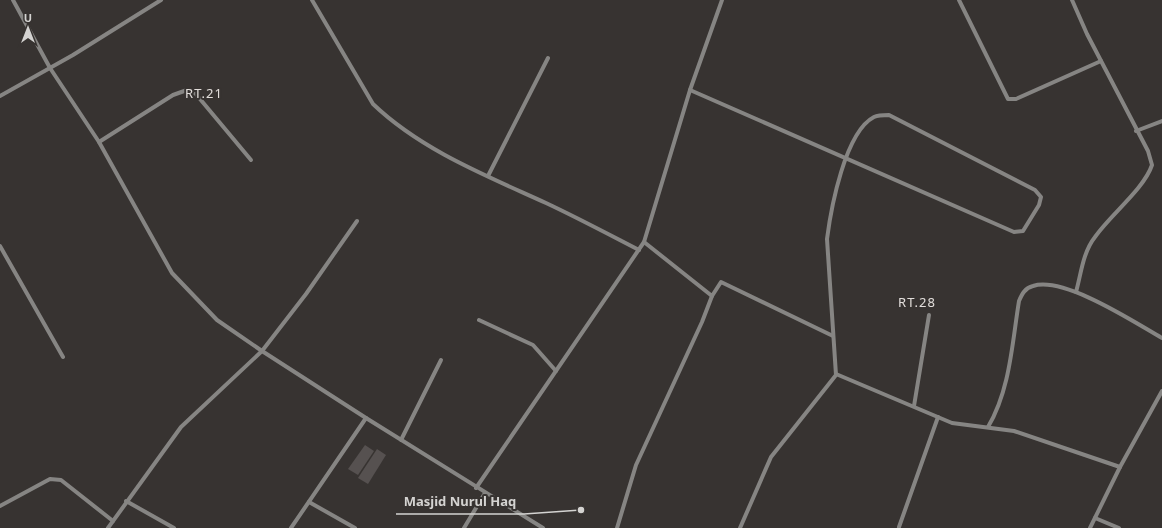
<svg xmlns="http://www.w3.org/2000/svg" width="1162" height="528" font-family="'Noto Sans',sans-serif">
<rect width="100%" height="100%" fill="#373331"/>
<g fill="#565150">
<polygon points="365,445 374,451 358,475 348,469"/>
<polygon points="377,449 386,455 368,484 358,478"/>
</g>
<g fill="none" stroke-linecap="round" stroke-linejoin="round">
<g stroke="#868583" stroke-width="4">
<polyline points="13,0 50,68 99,142 172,273 217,320 262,351 366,418 543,528"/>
<path d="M312,0l61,104c48,46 114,72 173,99 32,15 62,31 93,47"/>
<polyline points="959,0 1008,99 1016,99 1101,61"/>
<path d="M1072,0l15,34 61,117 4,14c-8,24 -42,50 -57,72 -12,15 -14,37 -19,55"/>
<path d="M690,90l324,142 9,-1 16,-26 2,-8 -6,-7 -146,-75c-5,0 -11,0 -15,2 -29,15 -43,91 -47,122l9,136 -65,82 -31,71"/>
<polyline points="0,96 73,55 161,0"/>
<polyline points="1136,131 1162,121"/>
<polyline points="99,142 173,95 187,90 195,93 251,160"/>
<polyline points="488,176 548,58"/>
<polyline points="644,242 712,296 721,282 833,336"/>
<polyline points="0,246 63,357"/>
<polyline points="479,320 533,345 556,371"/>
<polyline points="836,374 952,423 1014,431 1120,467"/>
<polyline points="914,406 929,315"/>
<path d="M988,427c22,-37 24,-83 31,-126 3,-7 6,-13 14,-15 31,-10 101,36 129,52"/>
<polyline points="401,440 441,360"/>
<polyline points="476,488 644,242 690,90 722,0"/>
<polyline points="126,501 174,528"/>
<polyline points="309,502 355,528"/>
<polyline points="0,506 50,479 61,480 113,521"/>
<polyline points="1095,518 1119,528"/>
<polyline points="899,527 938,417"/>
<polyline points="108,528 181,427 262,351 306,294 357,221"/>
<polyline points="291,528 366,418"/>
<polyline points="464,528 485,493"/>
<polyline points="617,528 636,465 702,322 712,296"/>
<polyline points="1090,528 1120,467 1162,391"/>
</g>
</g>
<g text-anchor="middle" stroke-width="4" stroke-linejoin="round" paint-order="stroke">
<g font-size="13" letter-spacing="1" fill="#e2dedb" stroke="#373331">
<text x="204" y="98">RT.21</text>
<text x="917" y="307">RT.28</text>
</g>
</g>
<path fill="none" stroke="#d4d3d1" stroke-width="1.5" d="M581 510L524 514H396"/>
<circle fill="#d4d3d1" stroke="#373331" stroke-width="1.5" cx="581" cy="510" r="4"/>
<g font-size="13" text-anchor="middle" font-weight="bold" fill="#d4d3d1" stroke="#373331" stroke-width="4" stroke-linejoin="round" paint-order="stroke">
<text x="460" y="506">Masjid Nurul Haq</text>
</g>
<g transform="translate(28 28)" stroke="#373331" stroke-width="3" paint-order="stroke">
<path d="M0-3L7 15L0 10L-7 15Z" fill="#d4d3d1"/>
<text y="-6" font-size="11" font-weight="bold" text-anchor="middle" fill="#d4d3d1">U</text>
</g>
</svg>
